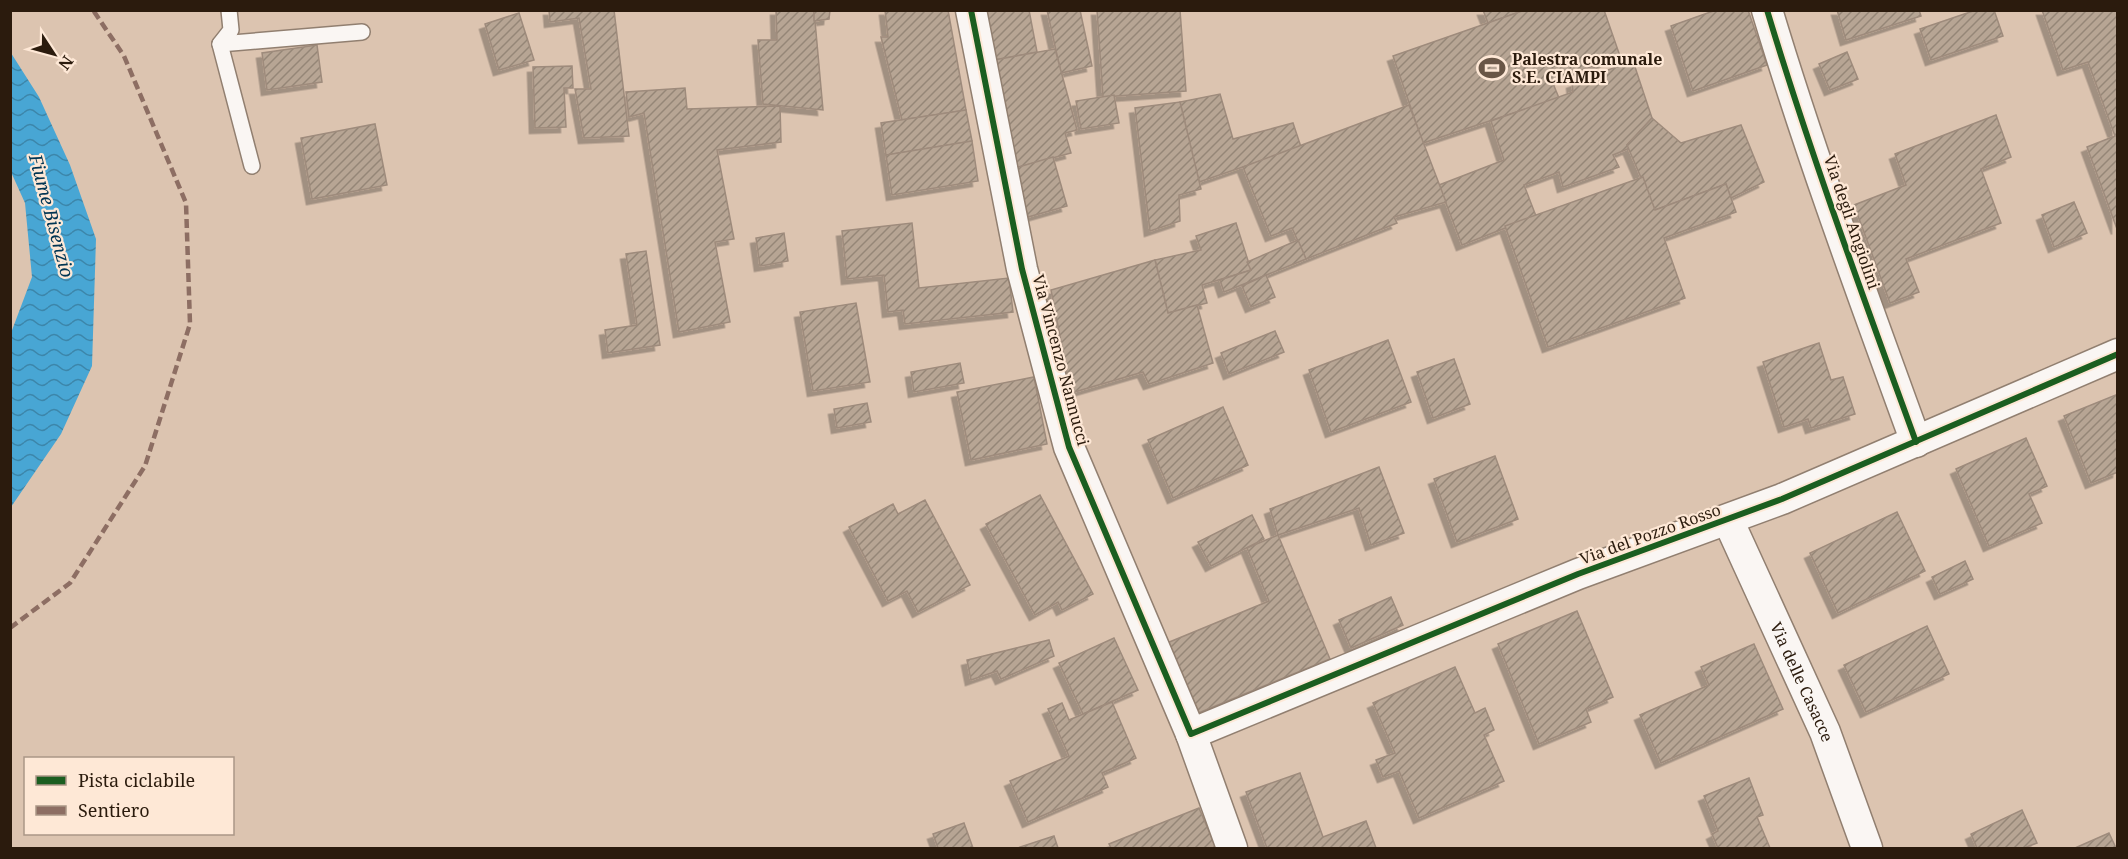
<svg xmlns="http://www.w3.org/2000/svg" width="2128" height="859" font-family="'Noto Serif',serif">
<defs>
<pattern id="water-waves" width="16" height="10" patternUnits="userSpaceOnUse" patternTransform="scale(1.5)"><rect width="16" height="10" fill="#48a6d4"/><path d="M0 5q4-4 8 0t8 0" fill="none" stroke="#3c86aa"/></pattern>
<pattern id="building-hatch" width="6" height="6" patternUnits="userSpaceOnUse" patternTransform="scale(1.5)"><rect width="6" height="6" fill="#b7a594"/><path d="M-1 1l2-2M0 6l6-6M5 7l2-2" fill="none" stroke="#958677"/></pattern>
<filter id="shadow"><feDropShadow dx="-5.5" dy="5.5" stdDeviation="0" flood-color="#0004"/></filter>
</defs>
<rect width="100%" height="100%" fill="#dcc4b0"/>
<polygon fill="url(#water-waves)" points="11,53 39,97 70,165 96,239 92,366 61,434 11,507 11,333 32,277 25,203 11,172"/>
<g fill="url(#building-hatch)" stroke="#9e8b7c" stroke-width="1.5" filter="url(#shadow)">
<polygon points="549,10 614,10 629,136 584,138 575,89 591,89 579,18 550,22"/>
<polygon points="776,10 814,10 823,110 763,104 758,40 777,40"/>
<polygon points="814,10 830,10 829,19 814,21"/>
<polygon points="885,10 948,10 966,110 902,120 881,37 888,37"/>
<polygon points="985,10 1029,10 1037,52 994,60"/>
<polygon points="1047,10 1080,10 1092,66 1061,73"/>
<polygon points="1097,10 1180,10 1186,91 1103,97"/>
<polygon points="1483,10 1525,10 1488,23"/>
<polygon points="1525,10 1604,10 1620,56 1552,81 1559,98 1423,143 1393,56"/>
<polygon points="1716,10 1748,10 1767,65 1693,91 1671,26"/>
<polygon points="1837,10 1919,10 1921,16 1846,40"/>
<polygon points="1976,10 1994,10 2003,36 1931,60 1920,29"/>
<polygon points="2042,10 2118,10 2117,229 2087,147 2115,136 2088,62 2063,70"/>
<polygon points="519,13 534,60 499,70 485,24"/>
<polygon points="317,45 322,82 267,90 262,53"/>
<polygon points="1055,49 1077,130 1065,133 1071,153 1015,168 994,60"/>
<polygon points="1847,52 1858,79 1830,90 1819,64"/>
<polygon points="1633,61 1652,118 1627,145 1630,148 1613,155 1619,167 1563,187 1559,172 1524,185 1536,216 1462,245 1439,185 1504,160 1491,121 1573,92 1572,83"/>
<polygon points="572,66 573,88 564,88 566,127 535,128 533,67"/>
<polygon points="685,88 687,109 780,106 781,142 717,150 734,239 715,242 730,322 679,332 644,113 629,117 626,92"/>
<polygon points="1220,94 1233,139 1293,123 1301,147 1199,182 1180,102"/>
<polygon points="1114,95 1119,123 1081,129 1076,101"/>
<polygon points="1180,102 1201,189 1179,195 1180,221 1150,231 1135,108"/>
<polygon points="1409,105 1446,202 1394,217 1397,223 1306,259 1292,228 1271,236 1243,167"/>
<polygon points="966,110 972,141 886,155 881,123"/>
<polygon points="1996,115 2011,157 1981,169 2001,223 1906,259 1919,292 1890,303 1854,205 1906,185 1895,154"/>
<polygon points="1652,118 1681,143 1741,125 1764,182 1731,198 1726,184 1655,210 1627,145"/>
<polygon points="375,124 387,185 312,199 301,138"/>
<polygon points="972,141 978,181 892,195 886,155"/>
<polygon points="1053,157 1067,206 1028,217 1015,168"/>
<polygon points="1643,177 1655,210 1726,184 1736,212 1664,238 1685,298 1548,347 1505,226"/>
<polygon points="2074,202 2087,233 2054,247 2042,215"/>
<polygon points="912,223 919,288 1009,278 1013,312 905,324 903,310 888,312 884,275 847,279 842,231"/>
<polygon points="1236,223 1251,270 1202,285 1207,303 1168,313 1155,260 1201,250 1196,236"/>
<polygon points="784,233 788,261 760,266 756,238"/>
<polygon points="1298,240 1306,259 1224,292 1220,280 1251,270 1247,262"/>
<polygon points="646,251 660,345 608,353 605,330 637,325 626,254"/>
<polygon points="1155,260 1168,313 1197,305 1213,363 1149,384 1143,372 1071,393 1051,290"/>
<polygon points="1266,275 1275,297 1251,307 1242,286"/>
<polygon points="856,303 870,382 813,391 800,312"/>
<polygon points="1275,331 1284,352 1229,374 1221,353"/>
<polygon points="1388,340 1411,402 1331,432 1309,370"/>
<polygon points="1819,343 1831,380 1843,377 1855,414 1811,428 1808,419 1784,427 1763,362"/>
<polygon points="1454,359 1470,404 1433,418 1417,372"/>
<polygon points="960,363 964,383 914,392 911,372"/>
<polygon points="1034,377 1047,444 971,460 957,392"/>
<polygon points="2118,394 2118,472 2091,483 2064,416"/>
<polygon points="867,403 871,422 837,428 834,409"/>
<polygon points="1223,407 1248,465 1173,498 1148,440"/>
<polygon points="2026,438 2047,486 2029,494 2042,523 1989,546 1956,469"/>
<polygon points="1495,456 1518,519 1457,542 1434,479"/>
<polygon points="1379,467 1404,533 1371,545 1359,508 1278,535 1270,509"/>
<polygon points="1040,495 1093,594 1062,610 1058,602 1035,615 986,524"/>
<polygon points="925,500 970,585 918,612 907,591 888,601 849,527 893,504 898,514"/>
<polygon points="1897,512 1925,571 1838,613 1810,553"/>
<polygon points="1252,515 1264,539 1211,566 1198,542"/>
<polygon points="1278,535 1330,659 1196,714 1167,643 1269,601 1247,548"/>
<polygon points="1965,561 1973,579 1940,594 1932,577"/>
<polygon points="1391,597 1403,625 1351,648 1339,620"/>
<polygon points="1577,611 1613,697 1586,709 1591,722 1539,744 1498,644"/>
<polygon points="1927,626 1949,674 1866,712 1844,665"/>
<polygon points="1114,638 1138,690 1083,714 1059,663"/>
<polygon points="1049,640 1054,656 1001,679 997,671 971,680 967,660"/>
<polygon points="1754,644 1783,709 1661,763 1640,715 1709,685 1701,667"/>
<polygon points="1455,667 1475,713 1485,708 1494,730 1484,735 1504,781 1419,818 1399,771 1383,777 1376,760 1395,753 1373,703"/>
<polygon points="1112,702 1136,758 1102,773 1108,787 1028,822 1010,781 1069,756 1048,709 1062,703 1069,720"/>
<polygon points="1300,773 1323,837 1366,821 1376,848 1267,848 1246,792"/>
<polygon points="1749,778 1763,815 1757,817 1770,848 1718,848 1712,834 1718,831 1704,796"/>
<polygon points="1199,808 1216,848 1111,848 1109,844"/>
<polygon points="2022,810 2037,843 2024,848 1977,848 1971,834"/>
<polygon points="964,823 973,848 938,848 933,834"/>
<polygon points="2109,833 2116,848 2075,848"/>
<polygon points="1054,836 1058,848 1021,848 1020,847"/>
</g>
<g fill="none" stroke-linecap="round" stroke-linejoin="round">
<g stroke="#917f70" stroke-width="18">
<g id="lane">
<polyline points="229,10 231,30 220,44 252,166"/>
<polyline points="220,44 362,32"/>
</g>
</g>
<g stroke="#917f70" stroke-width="33">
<g id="street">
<polyline points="971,10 1022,269 1069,447 1191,734 1232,848"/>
<path d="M1767,10c44,146 97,289 149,432"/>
<path id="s1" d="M1728,520l97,212 42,116"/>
<polyline points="1191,734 1578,574 1782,499 2118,354"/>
</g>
</g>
<use href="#lane" stroke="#faf6f3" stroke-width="15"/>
<use href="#street" stroke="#faf6f3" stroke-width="30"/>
<polyline stroke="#8d6e63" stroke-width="4.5" stroke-dasharray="9 4.5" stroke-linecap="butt" points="10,628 70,583 145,466 190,324 186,203 124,56 93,10"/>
<g stroke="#fee8d6" stroke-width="10">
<g id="cycleway">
<polyline points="971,10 1022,269 1069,447 1191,734 1578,574 1782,499 2118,354"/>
<path d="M1767,10c44,146 97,289 149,432"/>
</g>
</g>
<use href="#cycleway" stroke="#1b5e20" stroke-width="6"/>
</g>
<defs>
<g id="stadium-bare" transform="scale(2.07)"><path d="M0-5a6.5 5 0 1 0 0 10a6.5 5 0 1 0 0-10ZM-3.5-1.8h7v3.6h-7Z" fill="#695646" stroke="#fee8d6" stroke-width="2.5" paint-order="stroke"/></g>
</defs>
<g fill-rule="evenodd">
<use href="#stadium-bare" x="1492" y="68"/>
</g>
<g text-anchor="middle" stroke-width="4.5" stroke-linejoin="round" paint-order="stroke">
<g font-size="16" font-weight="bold" fill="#2b1b0d" stroke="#fee8d6" text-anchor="start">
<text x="1512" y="65">Palestra comunale<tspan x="1512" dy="18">S.E. CIAMPI</tspan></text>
</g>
<g font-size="16" fill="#2b1b0d" stroke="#fee8d6">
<text transform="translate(1852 222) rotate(71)" y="6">Via degli Angiolini</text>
<text transform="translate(1061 360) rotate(75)" y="6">Via Vincenzo Nannucci</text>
<text transform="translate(1650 534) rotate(-20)" y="6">Via del Pozzo Rosso</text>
<text dy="6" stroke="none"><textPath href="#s1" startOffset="178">Via delle Casacce</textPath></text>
</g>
<g font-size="18" font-style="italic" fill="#013553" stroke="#fee8d6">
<text transform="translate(51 216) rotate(75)" y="6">Fiume Bisenzio</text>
</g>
</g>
<rect width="2128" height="859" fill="none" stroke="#2b1b0d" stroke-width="24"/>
<rect x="24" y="757" width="210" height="78" fill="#fee8d6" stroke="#aa9686" stroke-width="1.5"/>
<rect x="36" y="776" width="30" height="9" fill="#1b5e20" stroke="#aa9686" stroke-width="1.5"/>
<text x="78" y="787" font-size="18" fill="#2b1b0d">Pista ciclabile</text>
<rect x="36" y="806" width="30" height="9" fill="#8d6e63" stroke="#aa9686" stroke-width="1.5"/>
<text x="78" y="817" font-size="18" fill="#2b1b0d">Sentiero</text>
<g transform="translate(54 54) rotate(126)" stroke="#fee8d6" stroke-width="4.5" paint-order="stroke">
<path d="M0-4.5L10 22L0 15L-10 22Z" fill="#2b1b0d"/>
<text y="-9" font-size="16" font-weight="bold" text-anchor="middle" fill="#2b1b0d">N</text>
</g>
</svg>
